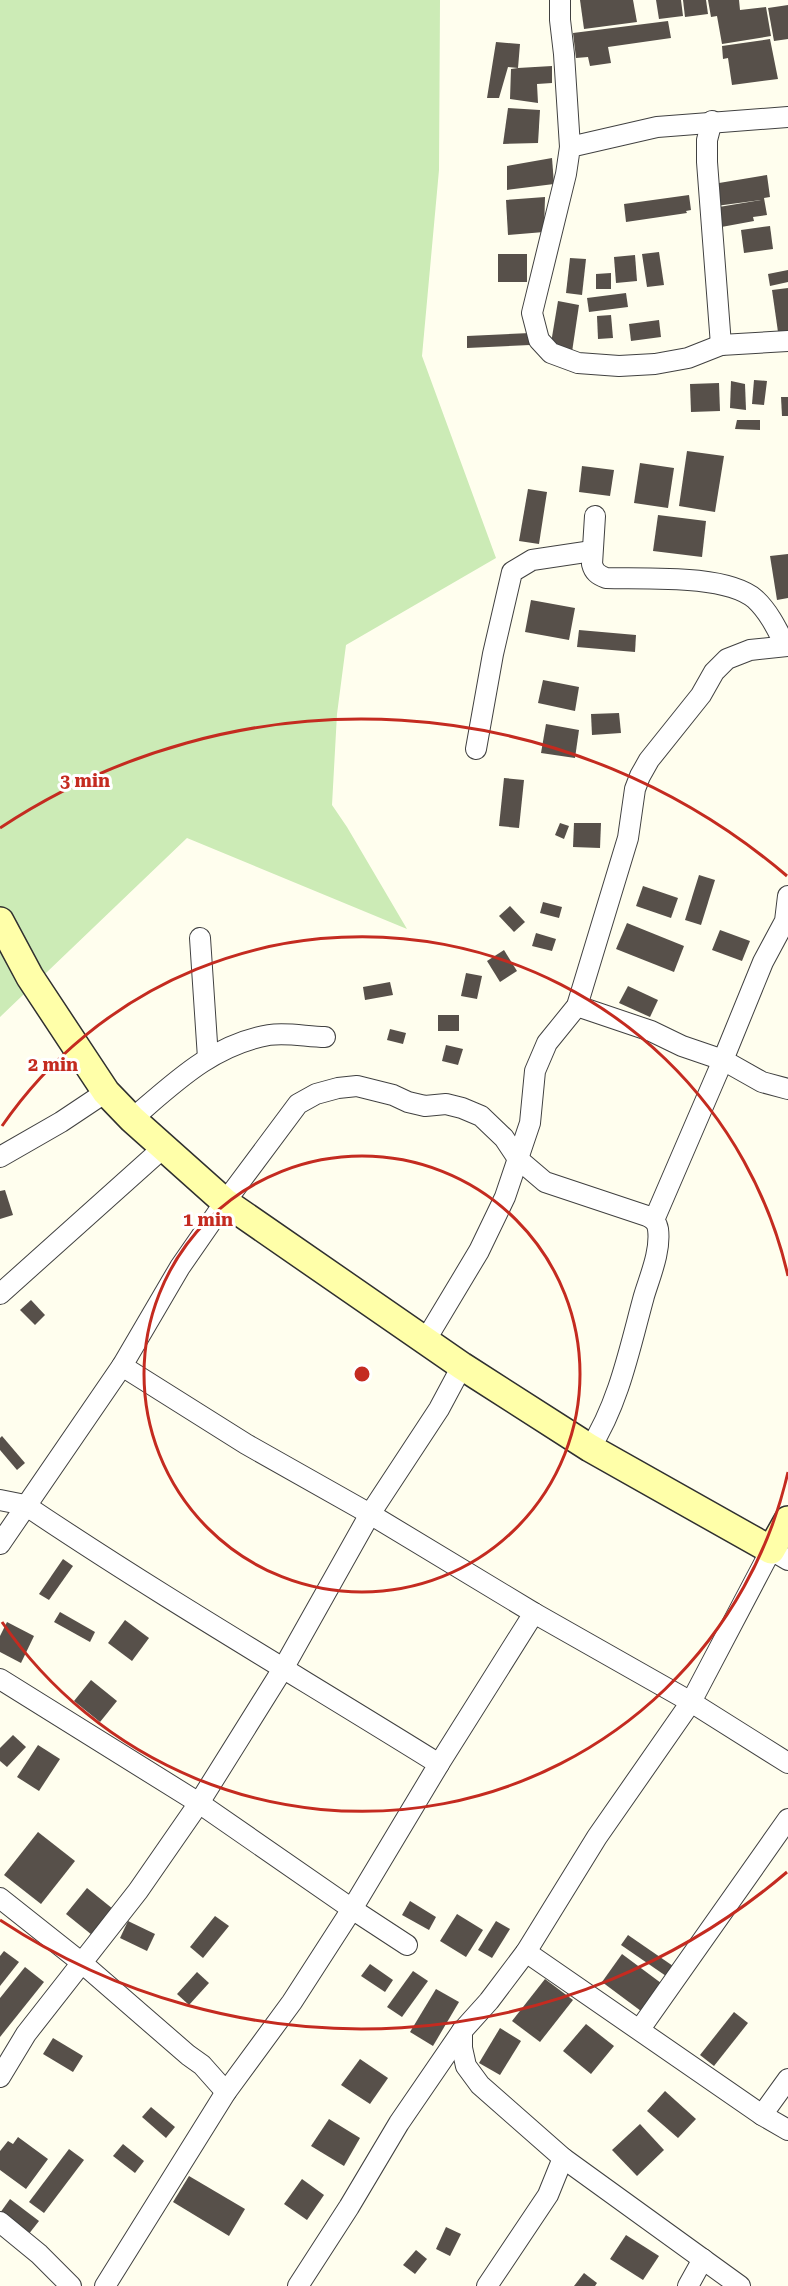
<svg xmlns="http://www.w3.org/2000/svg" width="788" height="2286" font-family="'Roboto Serif',serif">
<rect width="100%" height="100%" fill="#fffeee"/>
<polygon fill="#ccebb6" points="0,0 440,0 439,170 422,356 496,558 346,645 337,714 332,805 347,827 407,929 187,838 0,1017"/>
<g fill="#57504a">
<polygon points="580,0 633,0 637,22 584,29"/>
<polygon points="656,0 681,0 683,16 659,19"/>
<polygon points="683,0 706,0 708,14 685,17"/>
<polygon points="708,0 739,0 740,10 766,7 771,36 722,44 717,16 711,17"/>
<polygon points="788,5 788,39 774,41 768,8"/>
<polygon points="668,21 671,38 608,47 611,63 590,66 588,57 576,58 573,33"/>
<polygon points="770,39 778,79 732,85 728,58 723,59 722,46"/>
<polygon points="496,42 520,44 518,68 552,66 552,83 537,84 538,103 510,99 511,69 518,68 508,67 499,98 487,98"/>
<polygon points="508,108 540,110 538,143 503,144"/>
<polygon points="552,158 554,184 507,190 507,166"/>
<polygon points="767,175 770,197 764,198 767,215 753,217 754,221 716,228 713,208 761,200 716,206 713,184"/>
<polygon points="689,195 691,210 686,211 687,213 626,222 624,204"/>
<polygon points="545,197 544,232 508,235 506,200"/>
<polygon points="770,226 773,249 744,253 741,230"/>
<polygon points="659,252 664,285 647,287 642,254"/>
<rect x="498" y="254" width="29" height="28"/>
<polygon points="635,255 637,281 616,283 614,257"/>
<polygon points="570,258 586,259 582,295 566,293"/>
<polygon points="788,270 788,282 770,286 768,274"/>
<polygon points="611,273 611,289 596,289 596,274"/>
<polygon points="788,288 788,338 779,339 772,290"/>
<polygon points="626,293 628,307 589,312 587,298"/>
<polygon points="558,301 579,305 572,352 550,349"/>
<polygon points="611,315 613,338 598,339 597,316"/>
<polygon points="659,320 661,337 631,341 629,324"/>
<polygon points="530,333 530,345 467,348 467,336"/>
<polygon points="754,380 767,381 764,405 752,404"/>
<polygon points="731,381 745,384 746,410 730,408"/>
<polygon points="719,383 720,411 691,412 690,384"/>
<polygon points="781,397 788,397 788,416 782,416"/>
<polygon points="737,420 760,420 760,430 735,429"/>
<polygon points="687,451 724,456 715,512 679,506"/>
<polygon points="640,463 674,468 668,508 634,503"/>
<polygon points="582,466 614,470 610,496 579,492"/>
<polygon points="528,489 547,492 539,544 519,541"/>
<polygon points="658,515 706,521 702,557 653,551"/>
<polygon points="788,554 788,598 777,600 770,556"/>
<polygon points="531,600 575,608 569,640 525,632"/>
<polygon points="579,630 636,635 635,652 577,647"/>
<polygon points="543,680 579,687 575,711 538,703"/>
<polygon points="619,713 621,733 592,735 591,714"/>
<polygon points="546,724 579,730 575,758 541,753"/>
<polygon points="504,778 524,780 519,828 499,826"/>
<polygon points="560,823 569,826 564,839 555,835"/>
<polygon points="574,823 601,823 600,848 573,847"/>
<polygon points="699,875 715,880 701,925 685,920"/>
<polygon points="643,886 678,898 671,918 636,906"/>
<polygon points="543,902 562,907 559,918 540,913"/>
<polygon points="510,906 525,922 514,932 499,916"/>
<polygon points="627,923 684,946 674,972 616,949"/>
<polygon points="720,930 750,941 742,961 712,950"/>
<polygon points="536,933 556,939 552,951 532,946"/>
<polygon points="504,950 517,971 500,982 487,961"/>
<polygon points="466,973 482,976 477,999 461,996"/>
<polygon points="390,982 393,995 365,1000 363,987"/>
<polygon points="628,986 658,1000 650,1017 619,1003"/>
<rect x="438" y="1015" width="21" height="16"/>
<polygon points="390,1029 406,1033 403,1044 387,1040"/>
<polygon points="446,1045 463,1049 458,1065 442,1061"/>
<polygon points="5,1190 13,1215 0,1219 0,1191"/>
<polygon points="31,1300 45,1315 35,1325 20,1310"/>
<polygon points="2,1436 25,1463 17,1470 0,1450 0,1438"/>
<polygon points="63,1559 73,1566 49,1600 39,1594"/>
<polygon points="60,1612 95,1632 90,1642 54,1622"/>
<polygon points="125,1620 149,1638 132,1661 108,1643"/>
<polygon points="7,1622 34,1636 21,1663 0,1652 0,1636"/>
<polygon points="91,1680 117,1701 100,1722 74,1701"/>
<polygon points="13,1735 26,1747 7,1767 0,1761 0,1748"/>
<polygon points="38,1745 60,1759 39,1791 17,1777"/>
<polygon points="38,1832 75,1861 41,1904 4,1875"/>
<polygon points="87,1888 113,1909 92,1935 66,1914"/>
<polygon points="410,1901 436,1917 429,1930 402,1915"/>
<polygon points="457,1914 483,1930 466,1957 440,1941"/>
<polygon points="215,1916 229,1926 203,1958 190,1947"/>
<polygon points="128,1921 155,1934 147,1951 120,1938"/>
<polygon points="496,1921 510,1929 492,1958 478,1950"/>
<polygon points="628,1935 673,1966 666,1976 621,1945"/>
<polygon points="4,1951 19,1962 0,1986 0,1956"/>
<polygon points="622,1954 661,1983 641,2011 602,1982"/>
<polygon points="370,1964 393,1980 385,1992 361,1976"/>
<polygon points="25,1967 44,1982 0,2037 0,1998"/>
<polygon points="413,1971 428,1981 402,2017 387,2007"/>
<polygon points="197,1972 209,1983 189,2005 177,1994"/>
<polygon points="545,1979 573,2000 540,2042 512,2021"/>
<polygon points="436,1989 459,2002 433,2046 410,2032"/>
<polygon points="734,2012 748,2023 714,2066 700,2055"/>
<polygon points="586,2024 614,2046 591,2074 563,2051"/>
<polygon points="500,2028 521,2041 500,2075 479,2063"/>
<polygon points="53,2038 83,2056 73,2072 43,2054"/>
<polygon points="360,2059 388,2078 370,2104 341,2085"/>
<polygon points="665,2091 696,2119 678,2138 647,2111"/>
<polygon points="151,2107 175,2127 166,2138 142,2117"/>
<polygon points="329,2119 360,2138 344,2166 311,2146"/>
<polygon points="640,2124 664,2150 637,2176 612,2150"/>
<polygon points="18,2137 48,2159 26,2189 0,2170 0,2151 8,2141 13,2144"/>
<polygon points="123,2144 144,2161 135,2173 113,2156"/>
<polygon points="69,2149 84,2160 44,2213 29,2202"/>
<polygon points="189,2176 245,2209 229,2236 173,2202"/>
<polygon points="302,2179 324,2195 307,2220 284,2204"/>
<polygon points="10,2199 39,2221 28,2235 0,2213"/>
<polygon points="446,2227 461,2234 450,2256 436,2249"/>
<polygon points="626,2235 659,2256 643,2280 610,2259"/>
<polygon points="416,2250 427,2259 415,2274 403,2265"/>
<polygon points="584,2273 597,2283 595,2286 574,2286"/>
</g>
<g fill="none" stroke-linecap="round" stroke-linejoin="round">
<g stroke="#414141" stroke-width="22">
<g id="street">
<polyline points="560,0 560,20 564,54 570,147"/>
<polyline points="788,117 657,127 570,147 566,174 532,313 539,340 551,353 578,363 619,366 655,364 688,358 721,345 788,341"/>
<polyline points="712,121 707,140 707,162 721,345"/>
<path d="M595,516l-3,48c2,8 6,11 14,14 38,1 120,-4 149,21 14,13 22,30 30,46"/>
<polyline points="476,749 493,654 512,572 532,560 592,551"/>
<polyline points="788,896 785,921 763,962 723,1060 762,1082 788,1089"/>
<polyline points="200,938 208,1058"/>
<polyline points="577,1006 651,1031 682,1046 723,1060 654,1220"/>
<path d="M132,1119c42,-36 80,-74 137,-84 18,-3 39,2 56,2"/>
<polyline points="0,1157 61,1122 106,1092"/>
<polyline points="0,1294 163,1148"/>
<polyline points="425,1341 479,1251 505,1197 530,1123 535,1071 547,1043 577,1006 628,838 635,789 640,776 649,760 701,695 714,672 727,659 750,650 788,646"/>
<polyline points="122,1366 246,1444 370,1514 534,1613 691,1702 788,1763"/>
<path d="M0,1500l25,5c135,91 276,173 414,259l-87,145 -60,93 -66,90 -121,194"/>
<path d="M0,1544l122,-178 58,-99 45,-65 73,-98 18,-10 22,-6 19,-2 36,9 15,7 17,4 21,-2 16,4 19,8 23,22 14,21 27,23 102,34c6,3 10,6 11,13 3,22 -8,47 -14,67 -14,51 -25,107 -54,152"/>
<polyline points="0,1679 199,1803 352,1909 407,1945"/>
<polyline points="439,1764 534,1613"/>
<polyline points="0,1898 82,1963 188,2055 202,2065 226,2092"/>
<polyline points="526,1952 762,2115 788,2130"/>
<polyline points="640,2029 788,1819"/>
<polyline points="462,2031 462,2048 466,2066 480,2085 563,2158 740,2286"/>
<polyline points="0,2077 26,2034 138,1891 199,1803 284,1667 370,1514 439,1409 462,1366"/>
<polyline points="762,2115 788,2079"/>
<polyline points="0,2222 39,2254 71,2286"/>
<polyline points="298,2286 349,2207 399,2123 462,2031 489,2001 526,1952 597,1837 691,1702 771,1550 788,1560"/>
<polyline points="487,2286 548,2195 563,2158"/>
<polyline points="688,2286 703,2259"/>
</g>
</g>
<g stroke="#303030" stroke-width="30">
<polyline id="secondary" points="0,921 30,977 106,1092 132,1119 225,1202 462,1366 590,1448 771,1550 788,1520"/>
</g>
<use href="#street" stroke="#fff" stroke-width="20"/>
<use href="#secondary" stroke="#ffffa9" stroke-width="27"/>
</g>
<g fill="none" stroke="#c42b20" stroke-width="3">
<circle cx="362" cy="1374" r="218"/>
<path d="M788 1472A437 437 0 0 1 2 1622M2 1126A437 437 0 0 1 788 1276"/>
<path d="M787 1872A655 655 0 0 1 0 1920M0 828A655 655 0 0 1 787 876"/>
</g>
<circle cx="362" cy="1374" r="9" fill="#c42b20" stroke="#fff" stroke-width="3"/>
<g font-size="18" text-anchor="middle" font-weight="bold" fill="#c42b20" stroke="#fff" stroke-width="6" stroke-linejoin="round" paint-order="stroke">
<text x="85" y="787">3 min</text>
<text x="53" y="1071">2 min</text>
<text x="208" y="1226">1 min</text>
</g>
</svg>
